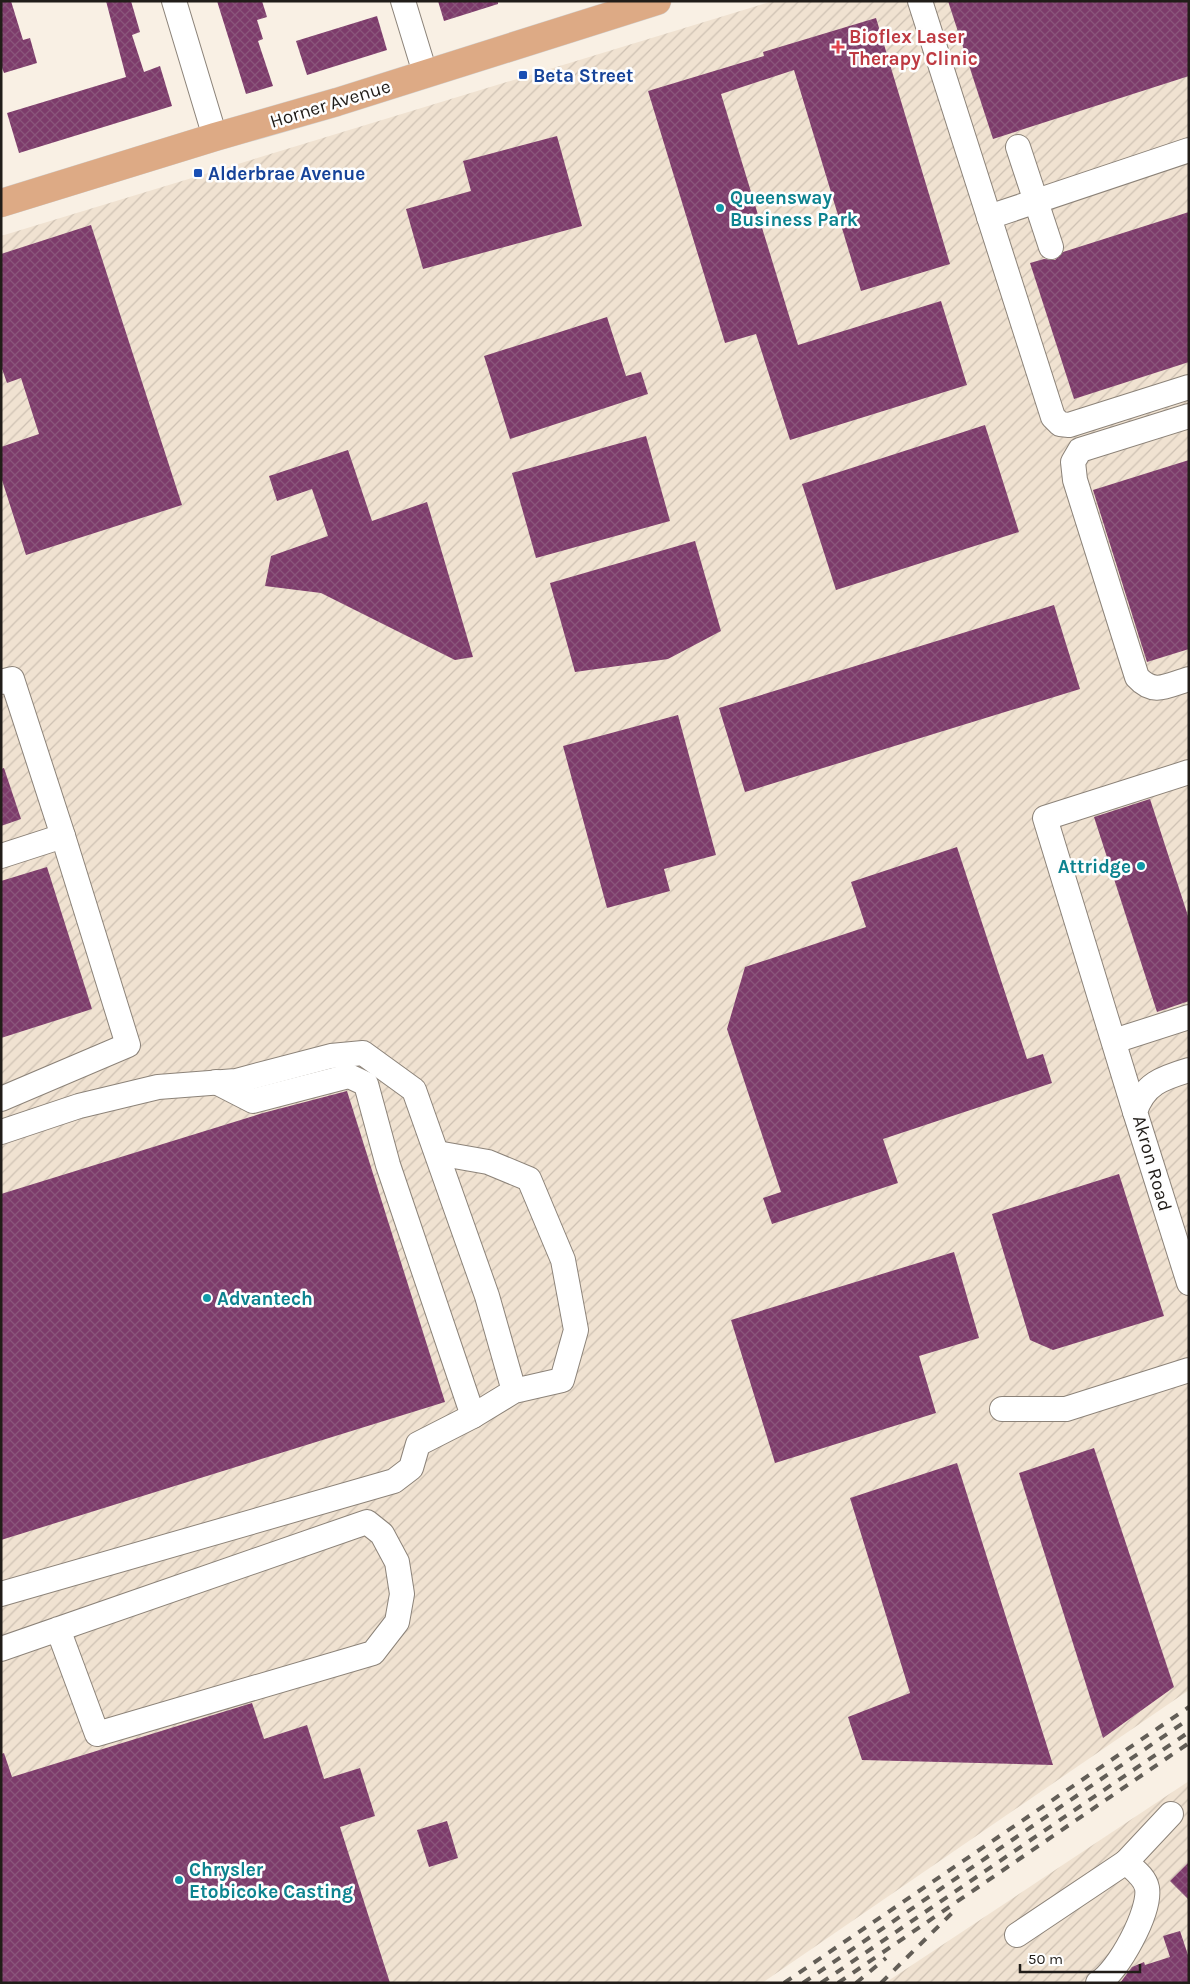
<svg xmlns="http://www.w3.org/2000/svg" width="1190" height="1984" font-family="Karla,sans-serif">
<defs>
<pattern id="industrial-furrows" width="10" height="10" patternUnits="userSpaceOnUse" patternTransform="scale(1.25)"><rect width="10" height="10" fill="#f0e2d1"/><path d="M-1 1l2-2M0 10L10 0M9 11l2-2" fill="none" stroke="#cec1b3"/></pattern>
<pattern id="building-cross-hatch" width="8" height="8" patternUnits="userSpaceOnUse" patternTransform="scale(1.25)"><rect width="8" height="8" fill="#7d3b6b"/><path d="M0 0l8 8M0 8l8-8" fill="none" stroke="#8a557b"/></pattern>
</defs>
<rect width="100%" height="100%" fill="#f9f0e4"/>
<g fill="url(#industrial-furrows)">
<polygon points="773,1 1189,1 1189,1690 762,1983 1,1983 1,236"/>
<polygon points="1189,1781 1189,1983 885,1983"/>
</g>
<g fill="url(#building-cross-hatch)">
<polygon points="1,1 11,1 23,40 30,38 37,63 4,73 1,65"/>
<polygon points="106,1 131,1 140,32 132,35 144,72 160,66 172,106 19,153 7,113 126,77"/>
<polygon points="217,1 262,1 267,17 257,20 263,39 258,41 273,86 246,94"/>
<polygon points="438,1 498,1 498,4 444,21"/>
<polygon points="948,1 1189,1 1189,76 993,139"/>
<polygon points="377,16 387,50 307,75 296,41"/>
<polygon points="876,18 950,264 861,291 794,70 721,94 798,345 941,301 967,385 790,440 756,334 725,343 648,91 764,56 763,52"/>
<polygon points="557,136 582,226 423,269 406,209 471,191 463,161"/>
<polygon points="1189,212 1189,362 1074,399 1030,263 1044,259 1055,260 1063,252"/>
<polygon points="91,225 182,505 26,555 1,477 1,447 39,434 21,378 7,383 1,366 1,254"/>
<polygon points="607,317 626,376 641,372 648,394 510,439 484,356"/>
<polygon points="985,425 1019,532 836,590 802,484"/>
<polygon points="646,436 670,521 536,558 512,473"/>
<polygon points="348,450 372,521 427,502 473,657 455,660 321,593 265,586 271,556 328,536 312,489 277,501 269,476"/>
<polygon points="1189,460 1189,649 1147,662 1093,490"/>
<polygon points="695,541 721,631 668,659 575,672 550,583"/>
<polygon points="1054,605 1080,689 745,792 719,708"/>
<polygon points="678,715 716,855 664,869 670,891 607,908 563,746"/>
<polygon points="4,768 21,819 1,826 1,769"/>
<polygon points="1150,799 1189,919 1189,1001 1157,1012 1094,817"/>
<polygon points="957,847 1027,1059 1043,1054 1052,1083 883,1139 898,1183 772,1224 763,1198 781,1192 727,1029 745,967 866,927 851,882"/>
<polygon points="47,867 92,1009 1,1038 1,881"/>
<polygon points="347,1091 445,1402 1,1540 1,1194 263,1113"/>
<polygon points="1119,1174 1164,1316 1053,1350 1030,1340 992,1214"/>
<polygon points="954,1252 979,1338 919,1356 936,1413 775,1463 731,1320"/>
<polygon points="1094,1448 1174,1687 1103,1738 1019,1473"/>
<polygon points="957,1463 1053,1765 862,1760 848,1717 910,1693 850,1498"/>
<polygon points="252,1703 264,1739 307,1725 324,1779 360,1768 375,1816 340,1827 390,1983 1,1983 1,1754 4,1753 12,1777"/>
<polygon points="447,1821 458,1858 429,1867 417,1830"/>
<polygon points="1189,1862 1189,1900 1170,1881"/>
<polygon points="1180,1931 1189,1958 1189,1983 1120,1983 1132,1967 1144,1962 1145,1965 1170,1957 1163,1936"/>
</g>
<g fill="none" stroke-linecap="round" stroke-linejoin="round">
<g stroke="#8c8379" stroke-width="26">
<g id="minor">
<polyline points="174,1 215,137"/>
<polyline points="403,1 425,73"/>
<polyline points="920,1 989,217 1189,150"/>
<polyline points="1018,147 1051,247"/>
<polyline points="989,217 1053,417 1060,424 1069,425 1189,387"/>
<path d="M1189,416l-109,34 -7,12 2,18 62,197c17,19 31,8 52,2"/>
<polyline points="1,682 12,679 63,836 1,856"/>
<polyline points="1114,1041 1189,1017"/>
<path d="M1189,1070c-27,8 -45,14 -54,42l54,171"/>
<polyline points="216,1082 253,1101 349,1076 366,1084 388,1165 473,1416"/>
<polyline points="1,1099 128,1045 63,836"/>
<polyline points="1135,1112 1045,818 1189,772"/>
<polyline points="1,1132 79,1106 158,1087 236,1081 331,1056 363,1053 414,1090 487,1296 514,1391"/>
<polyline points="1002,1409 1066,1409 1189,1370"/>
<polyline points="1,1594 394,1481 411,1468 418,1444 473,1416 514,1391 562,1380 576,1330 563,1260 529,1179 488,1162 437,1153"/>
<polyline points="1,1649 367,1522 382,1534 397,1562 402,1594 397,1622 373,1653 97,1734 58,1629"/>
<polyline points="1126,1862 1171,1814"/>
<path d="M1017,1935l109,-73c7,7 19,15 21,26 4,23 -29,84 -49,95"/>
</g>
</g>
<g stroke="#d3d2d1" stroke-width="29">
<polyline id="major" points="1,203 215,137 337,102 657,1"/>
</g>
<use href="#minor" stroke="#fff" stroke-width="24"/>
<use href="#major" stroke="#ddaa85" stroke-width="28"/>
<g stroke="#635e57" stroke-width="4" stroke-dasharray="9 9" stroke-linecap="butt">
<polyline points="784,1983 1189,1707"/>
<polyline points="803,1983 1189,1719"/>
<polyline points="821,1983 1189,1732"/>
<polyline points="838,1983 1189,1743"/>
<polyline points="856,1983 886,1958"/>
<polyline points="881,1983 954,1911"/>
</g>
</g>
<path fill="#e0444e" stroke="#fefefe" stroke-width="2" d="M835.5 39.5h5v5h5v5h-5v5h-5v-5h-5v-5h5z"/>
<g fill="#1a4fb4" stroke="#fefefe" stroke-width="2">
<rect x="518" y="70" width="10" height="10" rx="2.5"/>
<rect x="193" y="168" width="10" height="10" rx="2.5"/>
</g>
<g fill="#0f9aa8" stroke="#fefefe" stroke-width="2">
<circle cx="720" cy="208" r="5"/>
<circle cx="1141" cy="866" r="5"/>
<circle cx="207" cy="1298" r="5"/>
<circle cx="179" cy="1880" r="5"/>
</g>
<g text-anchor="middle" stroke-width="5" stroke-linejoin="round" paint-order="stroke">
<g font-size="19" font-weight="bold" fill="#be3a42" stroke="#fefefe" text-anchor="start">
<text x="849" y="43">Bioflex Laser<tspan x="849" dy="22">Therapy Clinic</tspan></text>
</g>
<g font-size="19" font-weight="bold" fill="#164399" stroke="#fefefe" text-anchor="start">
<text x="533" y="82">Beta Street</text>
<text x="208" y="180">Alderbrae Avenue</text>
</g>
<g font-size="19" fill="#211d19" stroke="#fefefe">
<text transform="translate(330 103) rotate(-17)" y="7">Horner Avenue</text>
<text transform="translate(1153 1163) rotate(74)" y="7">Akron Road</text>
</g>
<g font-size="19" font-weight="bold" fill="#0d838f" stroke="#fefefe" text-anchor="start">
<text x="730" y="204">Queensway<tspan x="730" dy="22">Business Park</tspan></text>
<text x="1131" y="873" text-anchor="end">Attridge</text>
<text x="217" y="1305">Advantech</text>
<text x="189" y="1876">Chrysler<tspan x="189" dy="22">Etobicoke Casting</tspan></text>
</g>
</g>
<rect width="1190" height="1984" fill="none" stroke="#211d19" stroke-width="5"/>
<path d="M1020 1964v8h120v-8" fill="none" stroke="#211d19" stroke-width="2.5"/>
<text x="1028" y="1964" font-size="15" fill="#211d19" stroke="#fefefe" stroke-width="4" paint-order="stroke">50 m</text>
</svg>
